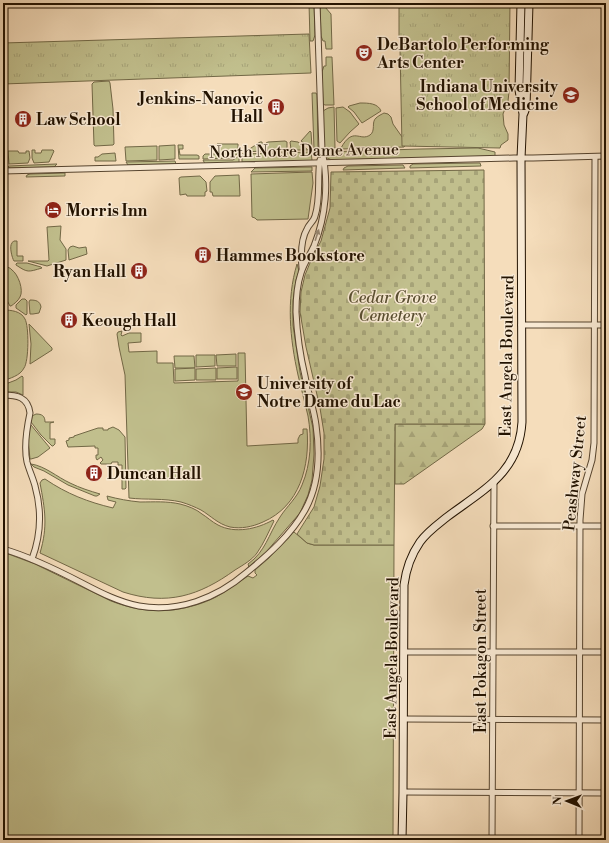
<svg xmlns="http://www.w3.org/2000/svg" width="609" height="843" font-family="'Libre Bodoni',serif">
<defs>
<pattern id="forest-firs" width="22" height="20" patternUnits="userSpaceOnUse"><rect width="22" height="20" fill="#c1bf8d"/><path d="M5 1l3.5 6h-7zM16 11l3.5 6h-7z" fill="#a6a378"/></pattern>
<pattern id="cemetery-stones" width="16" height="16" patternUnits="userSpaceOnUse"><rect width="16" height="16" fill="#c1bf8d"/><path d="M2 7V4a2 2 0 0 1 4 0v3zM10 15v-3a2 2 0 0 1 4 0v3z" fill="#a6a378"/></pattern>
<pattern id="park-tufts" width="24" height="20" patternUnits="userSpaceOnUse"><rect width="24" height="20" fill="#c1bf8d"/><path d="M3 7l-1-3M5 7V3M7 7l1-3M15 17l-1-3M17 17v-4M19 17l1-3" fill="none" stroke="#a6a378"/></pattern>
</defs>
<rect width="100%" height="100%" fill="#f5ddbb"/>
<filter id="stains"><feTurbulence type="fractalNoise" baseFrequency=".005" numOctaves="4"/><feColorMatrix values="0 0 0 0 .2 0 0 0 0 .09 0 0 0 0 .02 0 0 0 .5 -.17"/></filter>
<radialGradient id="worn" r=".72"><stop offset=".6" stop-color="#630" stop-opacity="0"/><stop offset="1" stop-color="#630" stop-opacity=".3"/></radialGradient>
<g fill="#c1bf8d" stroke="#726846">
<polygon points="309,3 314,3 315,35 313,41 310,41"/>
<polygon points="321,3 325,3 325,7 331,14 332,49 326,49 325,41 323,41 321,36 320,6"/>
<polygon points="326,57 332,57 334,105 325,105 323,104 322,72 324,66 326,66"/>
<polygon points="109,81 110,83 113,109 114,144 113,145 95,146 94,145 92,84 94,82"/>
<polygon points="312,93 316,93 317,95 318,150 314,149"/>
<path d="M360,103c8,0 18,0 21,8l-19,12 -8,-11 -6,-5 1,-1z"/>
<polygon points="334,107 335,148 324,150 323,111 328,108"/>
<polygon points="343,107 350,112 359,124 350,132 340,143 337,141 336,108"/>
<path d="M384,113l4,1 3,3 2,7 14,20 -3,3 -62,2 -1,-1c12,-22 19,-6 29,-13 6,-4 1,-13 6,-17 2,-2 6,-4 8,-5z"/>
<polygon points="310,131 311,132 312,147 311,148 301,141"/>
<polygon points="285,141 287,142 287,149 286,151 268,151 267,150 266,143 268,142"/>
<polygon points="291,141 298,142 308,150 292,150 291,149 290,142"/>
<polygon points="260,142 262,142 263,150 262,151 245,152"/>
<polygon points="217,144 238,144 238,153 232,158 203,159 203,156 205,154 218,154"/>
<polygon points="175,145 175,159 159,160 159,146"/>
<polygon points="178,145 183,145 183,149 179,149 180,155 197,155 199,156 199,159 179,159"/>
<polygon points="156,146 157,146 157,160 126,161 125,147"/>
<polygon points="478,148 495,152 495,156 332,160 327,158 324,152 420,149"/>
<polygon points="32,150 35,150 35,153 41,153 42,150 53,150 54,151 49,162 34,163 32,158"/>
<polygon points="8,151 18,151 19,153 26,153 26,151 29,151 30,158 28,163 9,164"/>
<polygon points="311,152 312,160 311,161 242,162 242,154"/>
<polygon points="115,153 116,161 95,161 95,157 98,157 102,154"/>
<polygon points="239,156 239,163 205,164 203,160 233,160"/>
<polygon points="175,161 176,164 130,165 128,165 126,162"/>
<polygon points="478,163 480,163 481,166 410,168 410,166 413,164"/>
<polygon points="56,164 57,164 54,167 11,168 8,167 9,166"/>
<polygon points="403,165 405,168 343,170 344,168 348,166"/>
<polygon points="311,167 312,167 312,171 251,172 255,168 257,168"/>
<polygon points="312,172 313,183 308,219 257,220 255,218 252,217 251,174"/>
<polygon points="65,173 65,176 64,176 26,177 27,175 30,174"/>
<polygon points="239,175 240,196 213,196 212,192 210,192 210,182 215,176"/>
<polygon points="200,176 206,182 207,191 205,192 205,196 187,196 186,194 180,195 179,178 181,177"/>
<path d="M3,222c4,8 6,30 0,37z"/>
<polygon points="61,226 60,240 66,249 66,260 47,266 28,261 48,261 49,260 47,227"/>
<path d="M14,241h3v15h6v5h-9c-2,-3 -5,-15 -2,-18 0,-1 1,-1 2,-2z"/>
<polygon points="73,246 79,248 86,247 87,254 69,260 68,250 70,247"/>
<path d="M17,263h10l14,4 1,1c-14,4 -14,5 -26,-3v-1z"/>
<path d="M297,264l2,7 -3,9 -3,21v24l7,47 13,56 1,26 -2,26 -4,15 -8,18 -34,39 -17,15 -1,-3c18,-13 20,-29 32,-47 7,-11 17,-19 22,-32 9,-21 10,-46 6,-69 -3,-14 -7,-27 -10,-41 -8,-36 -12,-75 -1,-111z"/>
<path d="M3,266c3,1 7,1 9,4 6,4 12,20 8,27 -2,4 -6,7 -9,9h-1l-7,-13z"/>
<polygon points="22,299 25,299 27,301 27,314 26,315 16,308 16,305"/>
<path d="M30,300c6,0 10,1 11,7l-2,6 -6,1h-3l-1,-12z"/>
<path d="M3,310c8,0 18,1 22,9 4,7 4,42 -1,49 -4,8 -14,10 -21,13v-34h2v-8h-2z"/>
<polygon points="29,324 52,348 52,350 30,364 31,344"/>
<path d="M122,331l-1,4 1,1 7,-3h12v9l-13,1 1,9 28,-1v12h16l1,20 64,-2v-28h7l2,93 51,-3v-4l2,-4 3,-1v-5h4c3,37 -7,77 -44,93 -11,5 -22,7 -33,5 -12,-3 -19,-11 -29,-17 -6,-3 -13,-6 -20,-8 -17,-4 -35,-2 -52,-4l-4,-123 -6,-28 -2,-13 1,-2z"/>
<polygon points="236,354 236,366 217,366 216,355"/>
<polygon points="196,355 215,355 215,366 196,367"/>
<polygon points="174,356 194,356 195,368 175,368"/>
<polygon points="237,367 237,379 217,379 217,368"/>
<polygon points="195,368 195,380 175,381 175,369"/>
<polygon points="216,368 216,380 196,380 196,369"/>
<polygon points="22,376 23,377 23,395 16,392 3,392 3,385 16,380"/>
<path d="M36,414c6,0 9,2 9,8h9l-4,1v16h5v5l-2,2h-1l-11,-11 -10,-13 1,-6z"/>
<polygon points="31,425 50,448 38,457 31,459 30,459 28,439 30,426"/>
<polygon points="113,427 119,430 125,437 126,488 125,489 122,489 122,465 118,465 118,462 112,462 111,464 101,464 100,463 103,460 101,457 97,460 96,458 96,455 98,455 98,448 95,448 95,446 68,447 66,441 69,440 69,438 74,437 74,436 98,428 103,428 103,430 108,430 108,429"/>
<path d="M31,464c14,2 26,13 39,19 10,5 20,8 30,11l-3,2h-2l-27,-11 -24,-14 -10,-4z"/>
<path d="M45,479c22,15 43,23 68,29l3,-6 -8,-2 -1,-4c11,3 22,5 33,6 14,0 27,-1 40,2 8,2 16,5 22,10 5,3 10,8 16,11 17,9 39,4 55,-5l1,1c-5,10 -10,22 -17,32 -5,7 -14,12 -22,17 -36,26 -68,36 -112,22l-83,-39c8,-27 5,-43 0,-70l2,-3z"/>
<path d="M294,532l13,11 7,2h80l-1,295h-390v-288l32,12 76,37c29,11 55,13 85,4 7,-2 14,-5 20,-8 11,-6 21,-14 32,-21l5,2 4,-3 -2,-2v-3l14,-12 22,-25z"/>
</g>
<polygon fill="url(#forest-firs)" stroke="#726846" points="395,424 485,424 482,429 404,484 395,484"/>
<polygon fill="url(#cemetery-stones)" stroke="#726846" points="484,170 485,424 395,424 394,545 314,545 307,543 297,534 314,507 320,486 324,459 324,433 320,408 306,347 300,312 301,292 305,275 312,258 321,241 330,208 331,172"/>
<g fill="url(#park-tufts)" stroke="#726846">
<path d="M399,3h111l-1,89 -1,9 -5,13 1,11 4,9v6l-7,5 -1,3 -98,-2 -2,-97c4,-2 5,-6 2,-10l-3,-1z"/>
<polygon points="309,34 311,73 3,84 3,43"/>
</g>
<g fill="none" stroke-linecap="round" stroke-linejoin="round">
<g stroke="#57452f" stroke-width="7">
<g id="minor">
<polyline points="3,171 514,158 533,158 606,156"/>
<path d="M302,268c-1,-11 -1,-29 5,-39 2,-5 7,-8 8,-13 6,-18 2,-38 5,-56"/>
<polyline points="521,325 606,325"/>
<path d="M3,395c14,0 25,2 27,18 -3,14 -6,35 -3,49 2,8 6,16 8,24 7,25 6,49 -3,73"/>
<polyline points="493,526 606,526"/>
<path d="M3,549c28,8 54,21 79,34 19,10 37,19 57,23 39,7 78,-8 107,-33 22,-18 45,-38 59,-63 14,-25 15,-57 11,-85 -2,-16 -8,-32 -11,-49 -5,-21 -8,-43 -9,-64 0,-13 1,-27 5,-39 3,-10 9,-18 13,-27 12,-30 15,-64 8,-95l-5,-148"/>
<polyline points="404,652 606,652"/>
<polyline points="403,719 606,720"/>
<polyline points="403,792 606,793"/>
<polyline points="492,840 494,481"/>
<polyline points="579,840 580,520 582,494 592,460 594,443 595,157"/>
</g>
</g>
<g stroke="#221200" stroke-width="9">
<g id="secondary">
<polyline points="524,113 526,108 529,3"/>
<path d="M402,840l1,-48 1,-207c2,-16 7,-30 16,-43 7,-10 17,-17 27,-25 36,-27 72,-44 75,-95l-1,-264 2,-44 -4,-24 2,-87"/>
</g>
</g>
<use href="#minor" stroke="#f8e9d3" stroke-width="5"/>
<use href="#secondary" stroke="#f8e9d3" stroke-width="7"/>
</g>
<defs><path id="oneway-solid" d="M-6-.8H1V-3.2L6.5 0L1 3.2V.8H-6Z"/></defs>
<use fill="#988874" href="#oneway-solid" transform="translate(317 235) rotate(-72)"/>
<defs>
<g id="theatre-disc" transform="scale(0.9)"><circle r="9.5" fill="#8f2418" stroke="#f8e9d3"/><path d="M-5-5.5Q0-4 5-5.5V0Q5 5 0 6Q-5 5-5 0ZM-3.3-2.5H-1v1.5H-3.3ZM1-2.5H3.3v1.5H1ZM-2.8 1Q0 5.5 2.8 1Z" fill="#fff"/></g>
<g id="university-disc" transform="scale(0.9)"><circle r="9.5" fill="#8f2418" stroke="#f8e9d3"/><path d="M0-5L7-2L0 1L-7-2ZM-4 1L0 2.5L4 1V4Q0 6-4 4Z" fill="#fff"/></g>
<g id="building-disc" transform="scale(0.9)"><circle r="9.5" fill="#8f2418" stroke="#f8e9d3"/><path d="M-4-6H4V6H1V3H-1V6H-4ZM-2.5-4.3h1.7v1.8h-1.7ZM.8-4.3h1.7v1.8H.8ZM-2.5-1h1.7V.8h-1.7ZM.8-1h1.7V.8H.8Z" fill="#fff"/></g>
<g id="hotel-disc" transform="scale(0.9)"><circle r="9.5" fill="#8f2418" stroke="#f8e9d3"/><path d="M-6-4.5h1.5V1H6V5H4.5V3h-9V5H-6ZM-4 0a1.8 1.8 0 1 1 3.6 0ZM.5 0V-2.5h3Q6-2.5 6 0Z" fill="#fff"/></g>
</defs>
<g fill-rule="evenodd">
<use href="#theatre-disc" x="364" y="53"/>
<use href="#university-disc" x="571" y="95"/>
<use href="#building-disc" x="276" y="107"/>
<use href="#building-disc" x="23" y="119"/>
<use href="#hotel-disc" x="53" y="210"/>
<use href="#building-disc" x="203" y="255"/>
<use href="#building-disc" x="139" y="271"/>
<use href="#building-disc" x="69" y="320"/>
<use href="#university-disc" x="244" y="392"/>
<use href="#building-disc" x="94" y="473"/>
</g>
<g text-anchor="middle" stroke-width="3" stroke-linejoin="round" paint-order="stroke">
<g font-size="16" font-weight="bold" fill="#221200" stroke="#f8e9d3" text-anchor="start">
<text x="377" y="50">DeBartolo Performing<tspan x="377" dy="18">Arts Center</tspan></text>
<text x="558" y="92" text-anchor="end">Indiana University<tspan x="558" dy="18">School of Medicine</tspan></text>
<text x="263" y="104" text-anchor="end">Jenkins-Nanovic<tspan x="263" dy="18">Hall</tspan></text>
<text x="36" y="125">Law School</text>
<text x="66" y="216">Morris Inn</text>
<text x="216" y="261">Hammes Bookstore</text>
<text x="126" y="277" text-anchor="end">Ryan Hall</text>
<text x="82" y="326">Keough Hall</text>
<text x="257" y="389">University of<tspan x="257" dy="18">Notre Dame du Lac</tspan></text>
<text x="107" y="479">Duncan Hall</text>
</g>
<g font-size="16" fill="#221200" stroke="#f8e9d3">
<text transform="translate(304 150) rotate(-1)" y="6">North Notre Dame Avenue</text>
<text transform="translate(506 356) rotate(-89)" y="6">East Angela Boulevard</text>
<text transform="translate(574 473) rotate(-84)" y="6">Peashway Street</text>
<text transform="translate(391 658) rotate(-89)" y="6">East Angela Boulevard</text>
<text transform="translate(480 661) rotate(-90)" y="6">East Pokagon Street</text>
</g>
<g font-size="16" font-style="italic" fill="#5a4f31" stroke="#f8e9d3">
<text x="392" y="303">Cedar Grove<tspan x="392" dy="18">Cemetery</tspan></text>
</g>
</g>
<rect width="609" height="843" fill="none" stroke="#f5ddbb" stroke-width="16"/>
<rect x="4" y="4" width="601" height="835" fill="none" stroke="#221200" stroke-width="2"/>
<rect x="8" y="8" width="593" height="827" fill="none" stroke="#221200"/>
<g transform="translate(567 801) rotate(271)" stroke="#f8e9d3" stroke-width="3" paint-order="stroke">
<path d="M0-3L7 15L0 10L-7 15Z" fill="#221200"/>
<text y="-6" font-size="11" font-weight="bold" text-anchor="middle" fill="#221200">N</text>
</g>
<rect width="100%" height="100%" filter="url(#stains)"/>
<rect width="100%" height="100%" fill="url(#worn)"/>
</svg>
